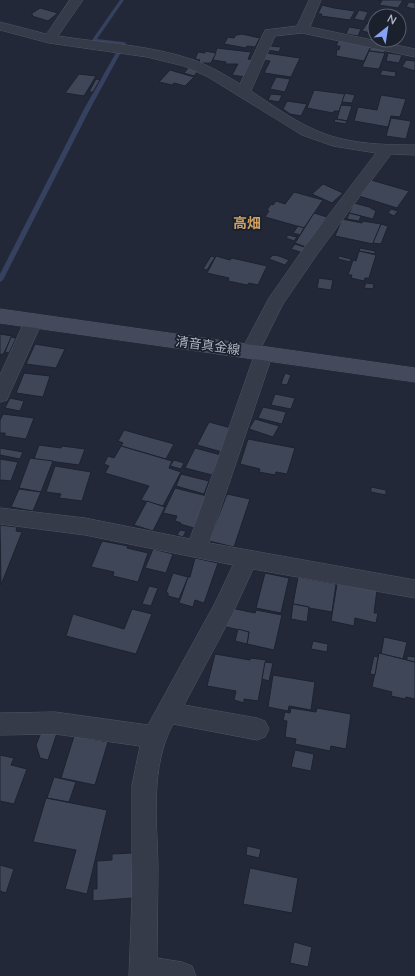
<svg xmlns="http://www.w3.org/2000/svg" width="415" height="976" font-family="Lato,'Noto Sans JP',sans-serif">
<rect width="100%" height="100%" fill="#222838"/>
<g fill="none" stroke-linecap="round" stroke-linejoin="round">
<polygon fill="#36415f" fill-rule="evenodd" points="120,0 124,0 97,39 124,42 126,43 90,109 3,280 0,282 0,274 84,109 121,44 94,41 92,40"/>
</g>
<g fill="#3e4658" stroke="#1d222f">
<polygon points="378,0 403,0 398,8 379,5 382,1"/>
<polygon points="409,2 415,3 415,9 406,7"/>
<polygon points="322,5 334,8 355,11 350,20 321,16 322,14 318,14"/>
<polygon points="40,8 58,13 48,21 32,16 33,15 31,14"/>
<polygon points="359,10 368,12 364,21 354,19"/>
<polygon points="375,11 391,14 390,16 375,16 375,20 371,19"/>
<polygon points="367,23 375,25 375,34 362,31"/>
<polygon points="349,27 361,29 358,36 346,34"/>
<polygon points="242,34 260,38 255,47 247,46 246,48 224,44 228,37 234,38 236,35"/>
<polygon points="339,39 371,46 364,61 336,56 337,49 339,50 340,46 336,46"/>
<polygon points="270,46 281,47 279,52 268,50"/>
<polygon points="371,46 386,50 384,53 369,51"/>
<polygon points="217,48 251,52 248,59 254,60 245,77 232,75 238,64 225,64 226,62 213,60"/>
<polygon points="205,51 216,53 211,63 201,63 199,61 200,60 195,59 198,52 205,53"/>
<polygon points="369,51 385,53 379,69 362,67"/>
<polygon points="266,53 300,58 291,77 264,73 270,61 263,60"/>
<polygon points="388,53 402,55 399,63 386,61"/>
<polygon points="406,60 415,61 415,71 402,67"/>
<polygon points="188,68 198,71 194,76 184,73"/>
<polygon points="170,70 194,77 185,86 174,83 172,85 159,82"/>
<polygon points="382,70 396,72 395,77 380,75"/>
<polygon points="79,74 96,76 84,96 65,93"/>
<polygon points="276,77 290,79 285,92 270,89"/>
<polygon points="96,79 100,80 93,92 89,92"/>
<polygon points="314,90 345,94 339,111 334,111 333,113 307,108"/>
<polygon points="345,93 355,95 352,103 342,102"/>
<polygon points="271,94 282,95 279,102 268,100"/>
<polygon points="381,95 406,99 400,117 391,116 388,127 354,121 358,107 377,110"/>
<polygon points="287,101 307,104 301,116 290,114 283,109"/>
<polygon points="341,105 352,106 347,121 337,119"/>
<polygon points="391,118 411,121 406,139 386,136"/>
<polygon points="335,119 347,121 346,124 334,122"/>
<polygon points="371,180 409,191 397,208 359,196"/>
<polygon points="323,184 343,193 332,203 312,194"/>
<polygon points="294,192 323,200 304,228 265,217 269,211 267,210 271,204 273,205 276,201 285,204"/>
<polygon points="354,203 369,207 376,211 373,219 349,213"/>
<polygon points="391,209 398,211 394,216 388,213"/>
<polygon points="314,213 327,217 306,247 295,243"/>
<polygon points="349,213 361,216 359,221 347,219"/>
<polygon points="342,219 362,223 363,221 381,224 373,244 335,236"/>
<polygon points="381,224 388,226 381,244 373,243"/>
<polygon points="298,226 304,228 300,235 293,233"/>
<polygon points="288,235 297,237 294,241 286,238"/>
<polygon points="295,244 307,248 303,253 291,249"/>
<polygon points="360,248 375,251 375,254 359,251"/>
<polygon points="359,251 376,255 369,278 365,278 364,281 351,278 352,275 348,275 353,260 356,261"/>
<polygon points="273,255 279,256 289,260 285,265 269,259"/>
<polygon points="211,256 215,257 207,270 203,269"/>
<polygon points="216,256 230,260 232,258 267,266 258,285 249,283 247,285 228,281 229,278 207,273"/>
<polygon points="339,256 351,259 350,262 338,259"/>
<polygon points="319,278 333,280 331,290 317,288"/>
<polygon points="366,283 374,284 373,289 364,288"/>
<polygon points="0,334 12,336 4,353 1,355 0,354"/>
<polygon points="11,337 16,338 9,353 5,352"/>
<polygon points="35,344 65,349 56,368 26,364"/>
<polygon points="24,373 50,376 43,397 16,393"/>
<polygon points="285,373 291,375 287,385 281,384"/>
<polygon points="275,394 295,398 291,409 271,405"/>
<polygon points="10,398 24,401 20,411 5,408"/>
<polygon points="263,407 286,412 282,424 258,418"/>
<polygon points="3,414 34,418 26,439 5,436 5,433 0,433 0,420"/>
<polygon points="255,419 279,426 273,437 249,429"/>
<polygon points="209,422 231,428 222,452 197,445"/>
<polygon points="124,430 174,444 166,459 121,446 123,443 118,441"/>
<polygon points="248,439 295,448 287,474 276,472 275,475 259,472 260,469 240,464"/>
<polygon points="39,445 61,448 62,446 85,449 79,465 34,459"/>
<polygon points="121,446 172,461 169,468 181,472 163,506 141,500 149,486 105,473 109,466 104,464 108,456 114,458"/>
<polygon points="0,448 23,452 20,459 0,455"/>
<polygon points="195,448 221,455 212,475 185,468"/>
<polygon points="30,458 53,461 41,492 19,488"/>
<polygon points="0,459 18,462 11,481 1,480 0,482"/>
<polygon points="174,460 184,463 181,469 170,466"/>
<polygon points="55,466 91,472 82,501 59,498 61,494 46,492"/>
<polygon points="181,474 209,481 204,494 176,486"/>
<polygon points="371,487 386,490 386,495 371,492"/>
<polygon points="175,488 207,496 194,528 180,524 181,523 175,521 177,516 163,513"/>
<polygon points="19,489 41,492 33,511 11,507"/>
<polygon points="227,494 250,499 234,547 209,541"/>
<polygon points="147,501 165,507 153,531 134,525"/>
<polygon points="0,525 17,527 16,531 22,532 1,585"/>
<polygon points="180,530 186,531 183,537 177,535"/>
<polygon points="102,541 128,546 127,548 148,553 138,582 113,576 114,572 91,567"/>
<polygon points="153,549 173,554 166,573 145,568"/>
<polygon points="195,558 218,563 204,603 195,600 193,607 179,603 188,577 190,577"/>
<polygon points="173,573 188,577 179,599 168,596 168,593 166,592"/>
<polygon points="265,573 289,578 281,613 256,608"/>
<polygon points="298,577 336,584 332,612 309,608 309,607 293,604"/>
<polygon points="337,584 377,590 374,613 378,613 376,623 355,618 354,626 331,621"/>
<polygon points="149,586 158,588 151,606 142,604"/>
<polygon points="293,604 309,607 307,622 291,619"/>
<polygon points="231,608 255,613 256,610 282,615 274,650 247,644 249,632 226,627"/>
<polygon points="132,609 152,614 136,654 66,636 73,614 124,629"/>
<polygon points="238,629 249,632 247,644 235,641"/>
<polygon points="384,637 407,642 403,659 381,654"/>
<polygon points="313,641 328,644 327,652 311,649"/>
<polygon points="379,653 415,662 415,699 406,697 405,699 391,696 392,692 372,687"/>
<polygon points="215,654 250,660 251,658 266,660 258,701 244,699 244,703 234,700 236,691 207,686"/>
<polygon points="374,656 378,657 375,675 370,674"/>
<polygon points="407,656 415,657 415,662 407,660"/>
<polygon points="265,662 273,663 269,681 262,679"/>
<polygon points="273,675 315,682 311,710 289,706 288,711 268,707"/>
<polygon points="291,708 316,712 317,708 351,714 346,749 331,746 330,751 295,744 296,739 285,737 287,721 283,720 285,712 290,713"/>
<polygon points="42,730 57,733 48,760 40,758 36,745"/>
<polygon points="74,736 108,742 95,785 61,778"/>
<polygon points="295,750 314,754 311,771 291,767"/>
<polygon points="0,755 14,758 11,765 27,769 14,804 0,801"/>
<polygon points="54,777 76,782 69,802 47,798"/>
<polygon points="46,798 107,810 87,894 65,889 76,850 33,842"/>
<polygon points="247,846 261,849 259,858 246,855"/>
<polygon points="132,853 133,898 93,901 93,889 97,889 97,861 112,860 112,854"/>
<polygon points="0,865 14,869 6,893 0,891"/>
<polygon points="250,868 298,878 292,913 243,904"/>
<polygon points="294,942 312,947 308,967 290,963"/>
</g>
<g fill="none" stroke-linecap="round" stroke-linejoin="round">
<g stroke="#505563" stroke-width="1">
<g id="street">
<path d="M70,0h13l-25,36c45,7 92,9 136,24 16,6 31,15 46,24l25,-54 32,-4 12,-26h12l-11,27 105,22v8l-113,-24 -27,3 -24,55c20,13 40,28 62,38 32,15 68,16 102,16v10l-24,-1 -73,99 -35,51 -22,44 3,-1 6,2 3,4 -64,190 206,37v18l-162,-29 -21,46 -48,90 73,13 8,3 4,8 -4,8 -8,3 -84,-16c-23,43 -16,95 -15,143 0,30 -1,61 -1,91l25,4 10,4 4,10h-67l3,-78v-113l8,-39 -85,-12 -55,1v-22l55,-1 93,13 67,-122 18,-38 -148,-30 -85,-11v-16l85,10 105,21 64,-183 -4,1 -6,-2 -3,-4 28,-53 37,-53 70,-92 -43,-7 -31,-11 -94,-58 -24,-11 -37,-9 -98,-14 -49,-13v-8l46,12z"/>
<polygon points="34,314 40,316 43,320 9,395 7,400 0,402 0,375 25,320 28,316"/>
</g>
</g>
<g stroke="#505563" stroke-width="1">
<polygon id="secondary" points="0,309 415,368 415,382 0,323"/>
</g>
<use href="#street" fill="#353b49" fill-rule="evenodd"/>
<use href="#secondary" fill="#44495b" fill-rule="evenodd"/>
</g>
<g text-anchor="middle" stroke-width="3.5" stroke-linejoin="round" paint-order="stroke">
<g font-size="13" fill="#b0b5c5" stroke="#1b202d">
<text transform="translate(208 345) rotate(8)" y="5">清音真金線</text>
</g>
<g font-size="14" font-weight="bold" fill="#cfa061" stroke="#1b202d">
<text x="247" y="228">高畑</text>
</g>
</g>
<g transform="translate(387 28) rotate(30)"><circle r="19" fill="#1b202d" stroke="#575c6a"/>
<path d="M0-3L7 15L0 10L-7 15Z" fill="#87a1f3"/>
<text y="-6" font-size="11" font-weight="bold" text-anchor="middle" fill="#b0b5c5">N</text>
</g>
</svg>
